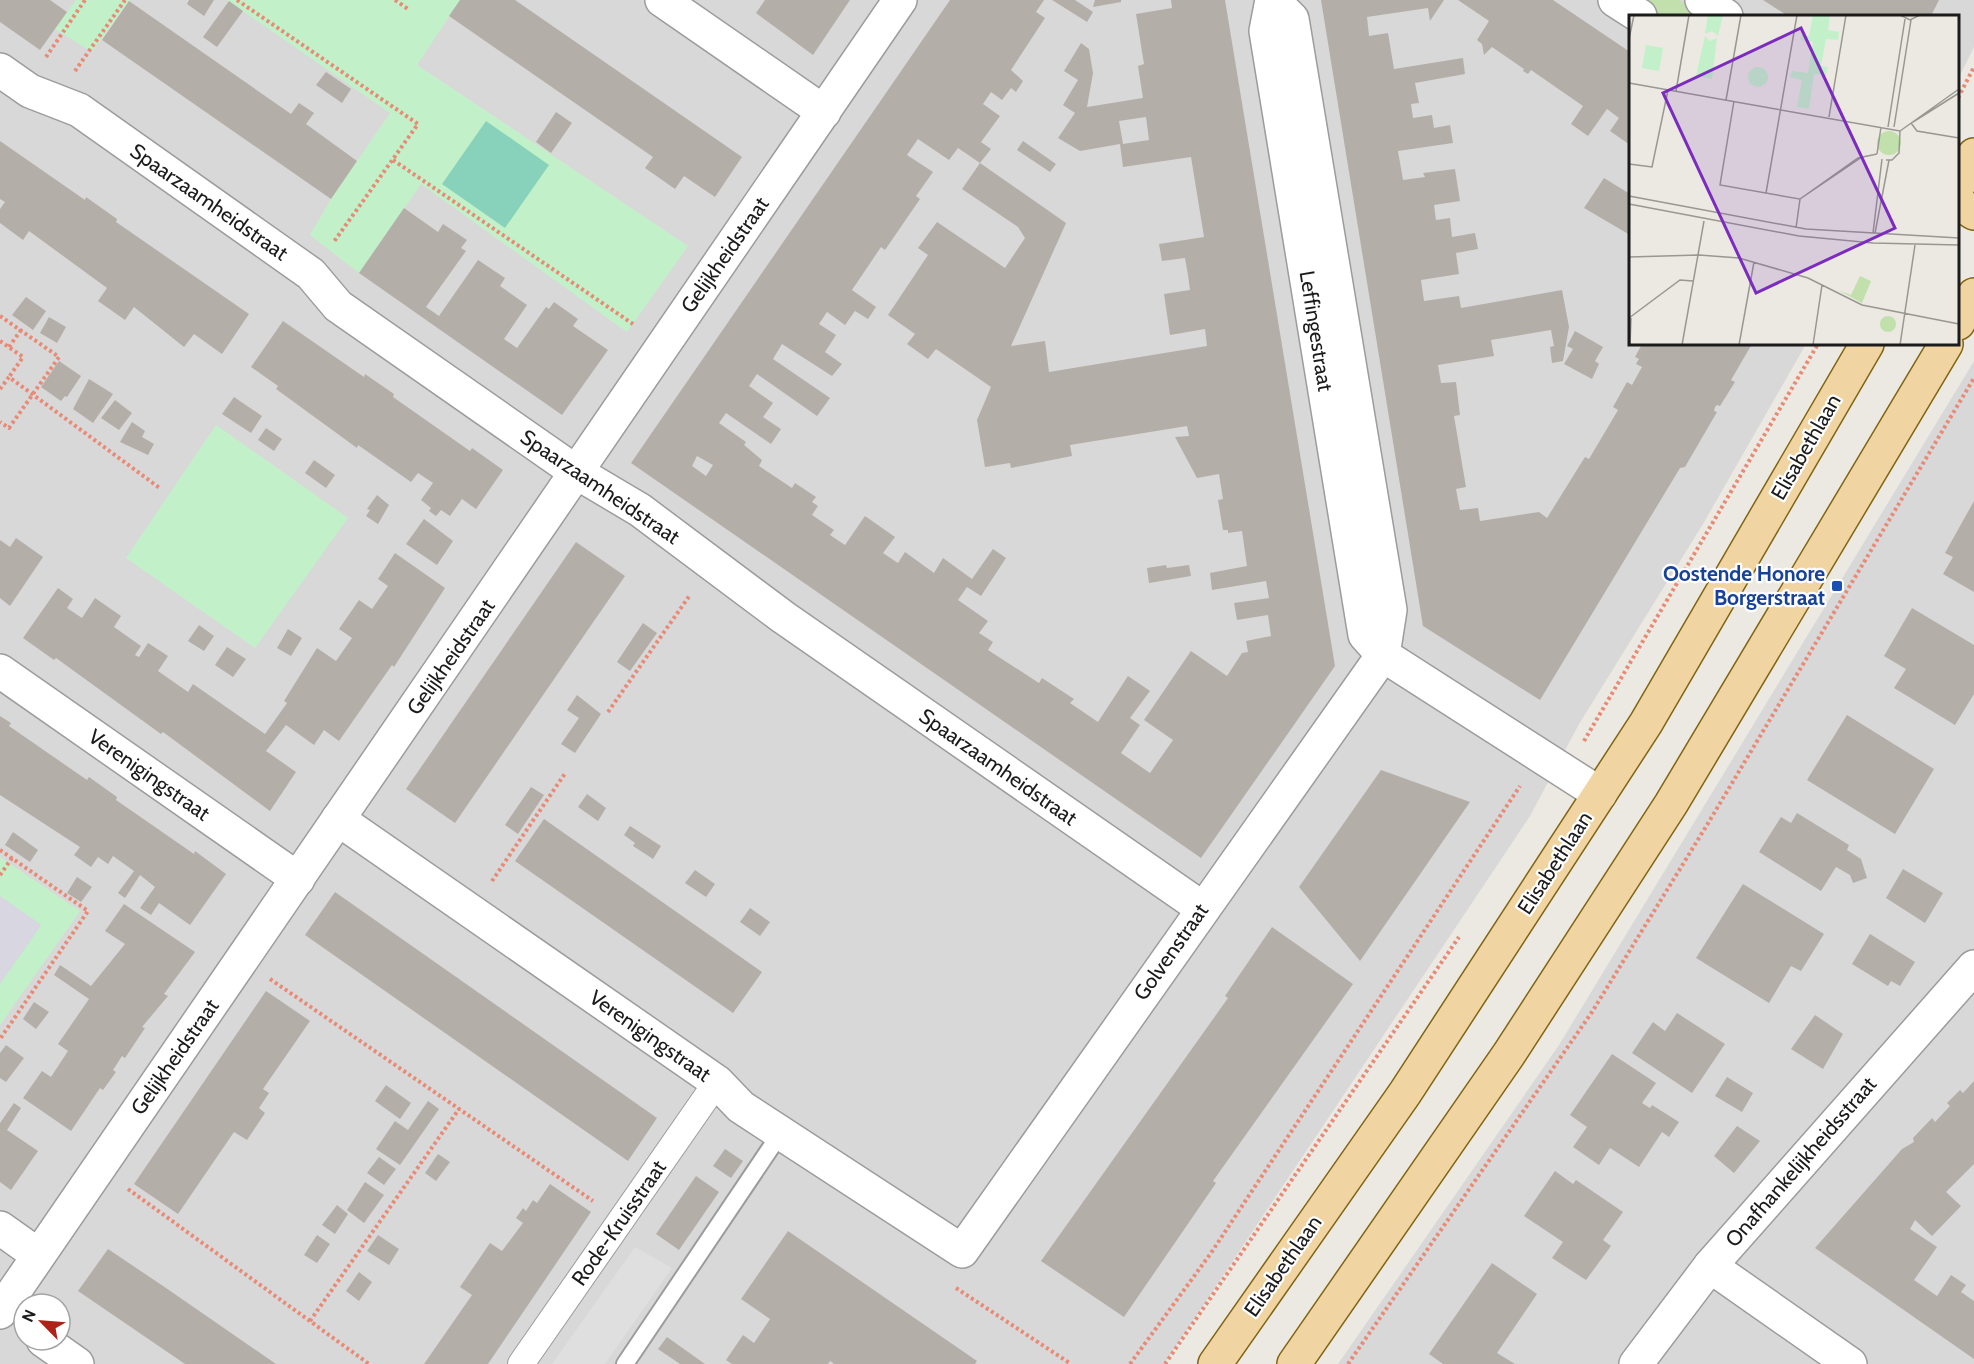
<svg xmlns="http://www.w3.org/2000/svg" width="1974" height="1364" font-family="Cabin,sans-serif">
<rect width="100%" height="100%" fill="#ebe9e1"/>
<g fill="#d9d8d8" fill-rule="evenodd">
<path d="M0,0h1974v47l-16,32v-63h-328v328h176l-103,180 -124,200 -49,92 -366,548h-1164zM24,1304h36v36h-36z"/>
<polygon points="1974,361 1974,1364 1338,1364 1559,1045"/>
</g>
<polygon fill="#c2e0ac" points="1637,0 1679,0 1703,16 1661,16"/>
<g fill="#c2f1c9">
<polygon points="76,0 130,0 92,52 55,29"/>
<polygon points="227,0 460,0 417,65 688,246 627,332 421,184 359,273 310,235 331,199 390,113"/>
<polygon points="216,425 348,518 255,648 126,558"/>
<polygon points="0,857 80,911 0,1025 0,984 41,925 0,896"/>
</g>
<polygon fill="#88d2bb" points="486,121 549,165 505,228 442,184"/>
<polygon fill="#dfdfdf" points="635,1247 672,1268 605,1364 552,1364"/>
<polygon fill="#d7d6e1" points="0,896 41,925 0,984"/>
<g fill="#b4aea8" fill-rule="evenodd">
<polygon points="0,0 50,0 67,12 40,50 0,22"/>
<polygon points="189,0 214,0 204,16 187,4"/>
<polygon points="460,0 515,0 742,157 715,197 684,176 675,189 645,168 653,157 449,16"/>
<polygon points="765,0 850,0 813,55 756,13"/>
<path d="M950,0h94l-8,12 9,6 -34,52 12,11 -7,11 -5,-4 -9,12 -11,-8 -8,12 17,12 -19,26 10,7 -11,14 -22,-15 -9,12 -31,-21 -11,16 26,17 -17,24 4,3 -35,51 -4,-3 -29,43 24,17 -8,12 -13,-8 -10,14 -18,-13 -8,12 17,11 -11,17 17,12 -10,12 -50,-32 -9,15 57,39 -13,18 -60,-42 -8,12 24,17 -10,14 18,12 -10,15 -45,-31 -7,10 27,19 -2,3 18,15 -3,6 33,22 3,-5 21,14 -4,5 6,4 -6,9 22,15 -4,5 15,10 20,-29 30,21 -12,16 15,10 7,-11 29,21 9,-15 29,21 21,-30 13,9 -25,38 -14,-9 -9,13 30,21 -9,12 14,9 -5,8 51,33 3,-5 32,21 -4,4 28,19 30,-46 22,15 -20,27 10,7 -19,28 29,20 23,-33 -29,-20 47,-69 36,25 15,-23 6,-1 -2,-11 25,-5 -3,-21 -31,5 -3,-17 35,-5 -3,-17 -54,9 -2,-17 37,-7 -5,-35 -14,2v-3h-5l-5,-30 5,-1 -4,-25 -22,4 -22,-41 14,-1 -2,-10 -117,19 2,11 -61,12 -1,-5 -25,4 -8,-47 14,-33 -55,-38 -8,10 -21,-15 8,-10 -27,-19 40,-60 -10,-7 19,-26 68,46 20,-30 -7,-11 -56,-38 18,-26 86,60 -55,123 34,-5 4,31 158,-26 -2,-17 -35,6 -6,-41 26,-4 -2,-15 -3,-17 -23,3 -3,-17 45,-7 -13,-80 -68,10 -3,-23 -40,7 -22,-13 17,-25 -12,-8 15,-25 -14,-9 17,-28 8,6 4,24 -6,34 56,-9 -5,-32 6,-2 -8,-50 36,-6 -1,-8h54l110,666 -134,192 -570,-395zM1146,117l3,23 -26,4 -4,-23zM697,456l16,9 -7,11 -14,-10z"/>
<polygon points="1052,0 1075,0 1093,12 1087,22"/>
<polygon points="1095,0 1121,0 1121,2 1093,7"/>
<polygon points="1321,0 1444,0 1430,21 1428,8 1367,17 1369,36 1388,33 1394,69 1463,58 1465,74 1415,83 1419,103 1411,104 1413,118 1432,115 1434,128 1450,125 1453,143 1398,151 1403,180 1425,177 1423,173 1455,169 1460,201 1434,205 1436,220 1450,218 1452,237 1475,233 1478,249 1456,253 1459,274 1421,280 1424,301 1459,296 1461,308 1562,290 1569,327 1563,361 1552,363 1550,347 1554,346 1551,330 1491,340 1494,356 1438,365 1441,383 1456,382 1460,415 1454,416 1466,487 1456,489 1460,510 1478,508 1480,521 1539,512 1547,518 1585,457 1589,459 1618,410 1613,407 1627,382 1632,385 1642,367 1636,364 1639,359 1635,357 1642,344 1752,344 1731,380 1735,382 1720,406 1717,405 1715,407 1714,411 1717,412 1685,467 1680,468 1540,700 1423,626"/>
<polygon points="1458,0 1553,0 1630,52 1630,145 1610,131 1619,118 1607,109 1588,136 1571,124 1583,106 1531,70 1528,74 1523,71 1524,69 1492,47 1484,55 1482,44 1477,40 1489,21"/>
<polygon points="1763,0 1939,0 1931,16 1788,16"/>
<polygon points="129,1 291,114 299,103 314,113 306,124 357,161 331,199 102,40"/>
<polygon points="229,1 243,11 217,47 203,37"/>
<polygon points="326,72 351,89 342,103 316,85"/>
<polygon points="556,112 572,123 551,153 536,142"/>
<polygon points="0,141 85,200 86,197 117,219 116,222 249,314 222,354 194,334 184,347 134,307 125,320 98,301 107,288 29,231 23,240 0,223 0,209 5,202 0,199"/>
<polygon points="1023,141 1056,164 1050,172 1017,150"/>
<polygon points="1604,178 1630,194 1630,235 1584,208"/>
<polygon points="404,208 438,232 443,224 467,240 461,248 466,251 426,307 439,316 478,260 505,278 500,286 527,305 504,339 517,348 546,307 549,309 554,302 578,319 573,326 608,350 562,415 359,273"/>
<polygon points="26,297 46,311 33,330 12,315"/>
<polygon points="49,317 66,327 57,343 40,333"/>
<polygon points="283,321 364,377 365,374 394,394 393,397 470,451 472,448 503,470 476,509 462,499 450,516 441,510 436,516 429,511 431,508 421,500 433,483 418,473 411,482 358,445 357,448 276,389 278,386 251,367"/>
<polygon points="1575,331 1603,347 1595,361 1599,364 1592,379 1564,364 1573,349 1567,346"/>
<polygon points="59,361 81,376 67,397 65,396 61,401 41,387"/>
<polygon points="89,379 113,394 93,423 73,409"/>
<polygon points="234,397 262,416 251,433 222,414"/>
<polygon points="115,400 132,413 119,430 101,418"/>
<polygon points="132,422 145,431 142,437 154,444 148,455 120,442"/>
<polygon points="266,428 282,439 274,451 258,440"/>
<polygon points="314,460 335,475 326,488 305,473"/>
<polygon points="377,495 389,505 378,524 366,516 370,510 367,509"/>
<polygon points="1974,501 1974,592 1943,574 1953,557 1945,553"/>
<polygon points="424,519 453,541 437,565 406,544"/>
<polygon points="16,538 43,557 10,606 0,598 0,540 10,547"/>
<polygon points="576,542 625,576 455,823 406,789"/>
<polygon points="395,553 445,588 394,667 392,665 339,741 324,730 314,745 286,725 266,751 296,772 270,811 163,732 161,734 56,658 54,660 23,638 58,588 73,599 67,608 82,618 95,598 121,616 114,627 141,646 135,655 139,657 148,643 168,656 158,671 188,692 193,684 265,734 287,703 284,701 317,648 336,661 352,638 339,629 359,600 372,609 388,586 378,579"/>
<polygon points="1166,565 1167,568 1189,565 1191,576 1149,583 1147,568"/>
<polygon points="1912,608 1974,645 1974,694 1955,725 1894,688 1906,669 1884,656"/>
<polygon points="643,623 657,633 630,671 617,662"/>
<polygon points="199,625 214,636 204,651 188,641"/>
<polygon points="288,629 302,638 291,656 277,648"/>
<polygon points="227,647 246,659 233,677 215,665"/>
<polygon points="577,695 601,714 575,753 561,744 579,718 567,710"/>
<polygon points="1847,715 1934,769 1895,834 1807,780"/>
<polygon points="0,716 11,723 9,726 87,780 89,777 117,797 116,800 194,854 195,851 226,874 190,925 159,903 151,915 140,908 155,887 140,875 125,898 118,893 134,871 113,856 108,864 98,857 91,867 74,855 80,847 0,795"/>
<polygon points="1381,770 1470,802 1360,961 1299,887"/>
<polygon points="531,787 544,795 518,834 505,825"/>
<polygon points="587,794 606,808 598,821 578,807"/>
<polygon points="1797,813 1849,845 1847,850 1861,859 1867,878 1853,883 1850,875 1836,867 1821,891 1759,852 1781,817 1791,823"/>
<polygon points="544,819 762,972 733,1013 515,861"/>
<polygon points="630,826 661,846 653,859 633,846 635,843 624,835"/>
<polygon points="13,832 38,850 30,862 5,845"/>
<polygon points="1903,869 1943,893 1925,923 1886,898"/>
<polygon points="695,870 715,884 706,897 685,883"/>
<polygon points="77,877 92,887 81,902 67,893"/>
<polygon points="1743,884 1824,934 1801,971 1791,966 1769,1003 1696,958"/>
<polygon points="335,892 657,1118 628,1161 305,935"/>
<polygon points="124,904 195,952 164,994 168,996 142,1027 145,1028 125,1058 122,1056 113,1070 116,1072 103,1090 100,1088 71,1131 23,1098 42,1071 51,1077 68,1051 58,1044 89,999 54,975 60,965 91,986 125,944 105,931"/>
<polygon points="750,908 770,922 760,936 740,922"/>
<polygon points="1272,927 1353,984 1213,1181 1216,1183 1124,1317 1041,1261 1228,998 1225,996"/>
<polygon points="1870,934 1915,962 1900,986 1891,981 1888,986 1852,964"/>
<polygon points="266,991 310,1021 263,1089 269,1093 259,1108 265,1113 247,1140 234,1132 178,1214 134,1184"/>
<polygon points="34,1002 49,1012 36,1029 23,1019"/>
<polygon points="1677,1013 1725,1044 1692,1093 1632,1053 1653,1022 1665,1031"/>
<polygon points="1815,1015 1843,1034 1823,1069 1791,1049"/>
<polygon points="6,1045 24,1058 6,1082 0,1078 0,1053"/>
<polygon points="1612,1054 1656,1083 1642,1103 1650,1108 1652,1105 1679,1122 1669,1137 1662,1132 1639,1167 1610,1148 1599,1165 1573,1147 1587,1127 1570,1115"/>
<polygon points="1727,1077 1753,1093 1742,1112 1715,1096"/>
<polygon points="1974,1081 1974,1164 1946,1192 1961,1206 1932,1236 1915,1220 1910,1229 1937,1247 1914,1280 1937,1296 1951,1275 1966,1285 1961,1292 1974,1301 1974,1359 1815,1248 1902,1149 1914,1142 1913,1138 1932,1118 1935,1122 1950,1106 1947,1103 1960,1090 1963,1093"/>
<polygon points="386,1085 411,1103 400,1119 375,1101"/>
<polygon points="428,1101 439,1109 400,1165 376,1149 395,1121 408,1130"/>
<polygon points="14,1103 21,1108 7,1130 38,1151 11,1190 0,1182 0,1123"/>
<polygon points="1737,1126 1760,1141 1734,1173 1714,1156"/>
<polygon points="725,1149 743,1161 731,1178 713,1166"/>
<polygon points="438,1154 450,1162 436,1181 425,1173"/>
<polygon points="379,1157 396,1169 384,1185 367,1173"/>
<polygon points="1555,1171 1573,1184 1576,1180 1623,1212 1603,1240 1611,1246 1586,1280 1552,1258 1563,1242 1524,1216"/>
<polygon points="696,1176 719,1192 679,1250 656,1234"/>
<polygon points="365,1182 384,1195 364,1223 347,1210"/>
<polygon points="550,1184 591,1212 488,1364 424,1364 472,1295 460,1287 490,1243 502,1251 523,1223 516,1218 523,1208 526,1211 533,1200 537,1203"/>
<polygon points="337,1205 348,1214 335,1234 322,1225"/>
<polygon points="788,1231 977,1361 975,1364 834,1364 830,1361 828,1364 732,1364 726,1360 743,1335 754,1343 770,1319 741,1299"/>
<polygon points="317,1235 330,1244 317,1263 304,1255"/>
<polygon points="378,1235 399,1249 389,1265 367,1251"/>
<polygon points="108,1249 166,1288 276,1364 185,1364 78,1291"/>
<polygon points="1492,1263 1537,1294 1497,1353 1515,1364 1443,1364 1429,1354"/>
<polygon points="359,1272 372,1282 359,1301 346,1291"/>
<polygon points="667,1337 705,1364 680,1364 658,1349"/>
</g>
<g fill="none" stroke-linecap="round" stroke-linejoin="round">
<g stroke="#9c9c9c" stroke-width="20">
<polyline id="service" points="625,1364 780,1134"/>
</g>
<g stroke="#9c9c9c" stroke-width="28">
<polyline id="pedestrian" points="521,1364 717,1082"/>
</g>
<g stroke="#9c9c9c" stroke-width="36">
<g id="minor">
<polyline points="662,0 824,112"/>
<polyline points="1272,0 1266,31 1365,635 1383,655 1390,610 1292,19 1273,0"/>
<polyline points="1615,0 1640,16"/>
<polyline points="1702,0 1726,16"/>
<polyline points="0,70 30,91 79,110 311,274 338,306 576,472 640,510 783,617 1202,908"/>
<polyline points="0,671 298,879"/>
<polyline points="338,819 717,1082 741,1107 962,1251 1383,655 1600,794"/>
<polyline points="0,1228 38,1255"/>
<polyline points="1710,1266 1850,1364"/>
<polyline points="0,1312 900,0"/>
<polyline points="43,1340 77,1364"/>
<polyline points="1636,1364 1710,1266 1974,967"/>
</g>
</g>
<g stroke="#806411" stroke-width="36">
<g id="primary">
<polyline points="1958,186 1974,155"/>
<polyline points="1958,203 1974,213"/>
<polyline points="1958,323 1974,295"/>
<polyline points="1215,1364 1405,1093 1646,723 1867,344"/>
<polyline points="1294,1364 1509,1054 1671,804 1946,344"/>
</g>
</g>
<g stroke="#e88a76" stroke-width="4" stroke-dasharray="3 3" stroke-linecap="butt">
<polyline points="237,0 418,124 333,243"/>
<polyline points="395,0 408,9"/>
<polyline points="46,57 85,0"/>
<polyline points="75,71 125,0"/>
<polyline points="1958,98 1974,67"/>
<polyline points="393,160 633,324"/>
<polyline points="0,316 59,357 9,428 0,422"/>
<polyline points="0,341 23,357 9,377"/>
<polyline points="9,347 21,330"/>
<polyline points="0,389 9,377 161,489"/>
<polyline points="608,712 690,595"/>
<polyline points="1584,741 1818,344"/>
<polyline points="0,850 88,911 0,1039"/>
<polyline points="0,875 12,858"/>
<polyline points="492,881 566,772"/>
<polyline points="270,979 593,1201"/>
<polyline points="128,1189 369,1364"/>
<polyline points="956,1288 1071,1364"/>
<polyline points="310,1321 459,1109"/>
<polyline points="1130,1364 1211,1253 1520,786"/>
<polyline points="1165,1364 1459,937"/>
<polyline points="1348,1364 1592,1012 1707,825 1974,378"/>
</g>
<use href="#service" stroke="#fff" stroke-width="16"/>
<use href="#pedestrian" stroke="#fff" stroke-width="26"/>
<use href="#minor" stroke="#fff" stroke-width="33"/>
<use href="#primary" stroke="#f0d4a2" stroke-width="33"/>
</g>
<rect fill="#1a4fb4" stroke="#fff" stroke-width="2" x="1831" y="580" width="12" height="12" rx="3"/>
<g text-anchor="middle" stroke-width="4.5" stroke-linejoin="round" paint-order="stroke">
<g font-size="21" fill="#1b1b1b" stroke="#fff">
<text transform="translate(209 202) rotate(35)" y="7">Spaarzaamheidstraat</text>
<text transform="translate(725 255) rotate(-55)" y="7">Gelijkheidstraat</text>
<text transform="translate(1316 331) rotate(81)" y="7">Leffingestraat</text>
<text transform="translate(1806 447) rotate(-60)" y="7">Elisabethlaan</text>
<text transform="translate(600 487) rotate(34)" y="7">Spaarzaamheidstraat</text>
<text transform="translate(451 657) rotate(-55)" y="7">Gelijkheidstraat</text>
<text transform="translate(998 767) rotate(35)" y="7">Spaarzaamheidstraat</text>
<text transform="translate(149 775) rotate(35)" y="7">Verenigingstraat</text>
<text transform="translate(1555 863) rotate(-57)" y="7">Elisabethlaan</text>
<text transform="translate(1171 952) rotate(-55)" y="7">Golvenstraat</text>
<text transform="translate(650 1036) rotate(35)" y="7">Verenigingstraat</text>
<text transform="translate(175 1057) rotate(-55)" y="7">Gelijkheidstraat</text>
<text transform="translate(1801 1162) rotate(-49)" y="7">Onafhankelijkheidsstraat</text>
<text transform="translate(619 1223) rotate(-55)" y="7">Rode-Kruisstraat</text>
<text transform="translate(1283 1266) rotate(-55)" y="7">Elisabethlaan</text>
</g>
<g font-size="21" font-weight="bold" fill="#164399" stroke="#fff" text-anchor="end">
<text x="1825" y="581">Oostende Honore<tspan x="1825" dy="24">Borgerstraat</tspan></text>
</g>
</g>
<g transform="translate(1629 15)">
<rect width="330" height="330" fill="#ebe9e1"/>
<path d="M248 128a12 12 0 1 1 24 0a12 12 0 1 1-24 0ZM231,261l11,5 -9,22 -24,-13 13,5zM251 309a8 8 0 1 1 16 0a8 8 0 1 1-16 0Z" fill="#c2e0ac"/>
<path d="M79,0h15l-5,21 -6,-5 -7,3zM184,0h17l-2,15 11,2 -1,8 -12,-1 -5,27 7,1 -2,8 -12,-1 -5,35 -12,-2 5,-27 -12,-3 2,-6 16,2 5,-31 -13,-2 1,-5 8,1zM76,21l5,5 7,-3 -5,41 -16,-3zM17,30l17,3 -4,23 -17,-3zM119 62a10 10 0 1 1 20 0a10 10 0 1 1-20 0Z" fill="#c2f1c9"/>
<path fill="none" stroke="#989792" stroke-width="1.5" d="M271,0l10,5 10,-5M0,24l5,-24M0,68l271,48M47,76l13,-76M97,85l15,-85M105,86l-14,84 80,14 -4,29M200,102l17,-102M284,107l46,-29M282,108l6,8 42,7M259,112l17,-108M265,112l17,-107M271,116l59,-42M248,139l4,-27M233,142l-62,42 58,-41 19,-4M257,145h6l7,-7 1,-22M0,149l23,3 16,-77M137,178l31,-178M0,181l177,33 153,9M0,189l170,32 74,7 86,2M244,218l9,-74M246,218l14,-73M0,242l70,-2 40,3 69,20 54,27 97,19M0,303l51,-38 13,1M1,330l1,-27M53,330l22,-124M110,330l15,-83M184,330l9,-60M271,330l15,-100"/>
<path fill="#7b2cbf" fill-opacity="0.15" stroke="#7b2cbf" stroke-width="3" d="M172,13l94,200 -139,65 -93,-200z"/>
<rect width="330" height="330" fill="none" stroke="#1b1b1b" stroke-width="3"/>
</g>
<g transform="translate(42 1322) rotate(295)"><circle r="28" fill="#ffffff" stroke="#a4a4a4" stroke-width="1.5"/>
<path d="M0-4.5L10 22L0 15L-10 22Z" fill="#ae2317"/>
<text y="-9" font-size="16" font-weight="bold" text-anchor="middle" fill="#1b1b1b">N</text>
</g>
</svg>
